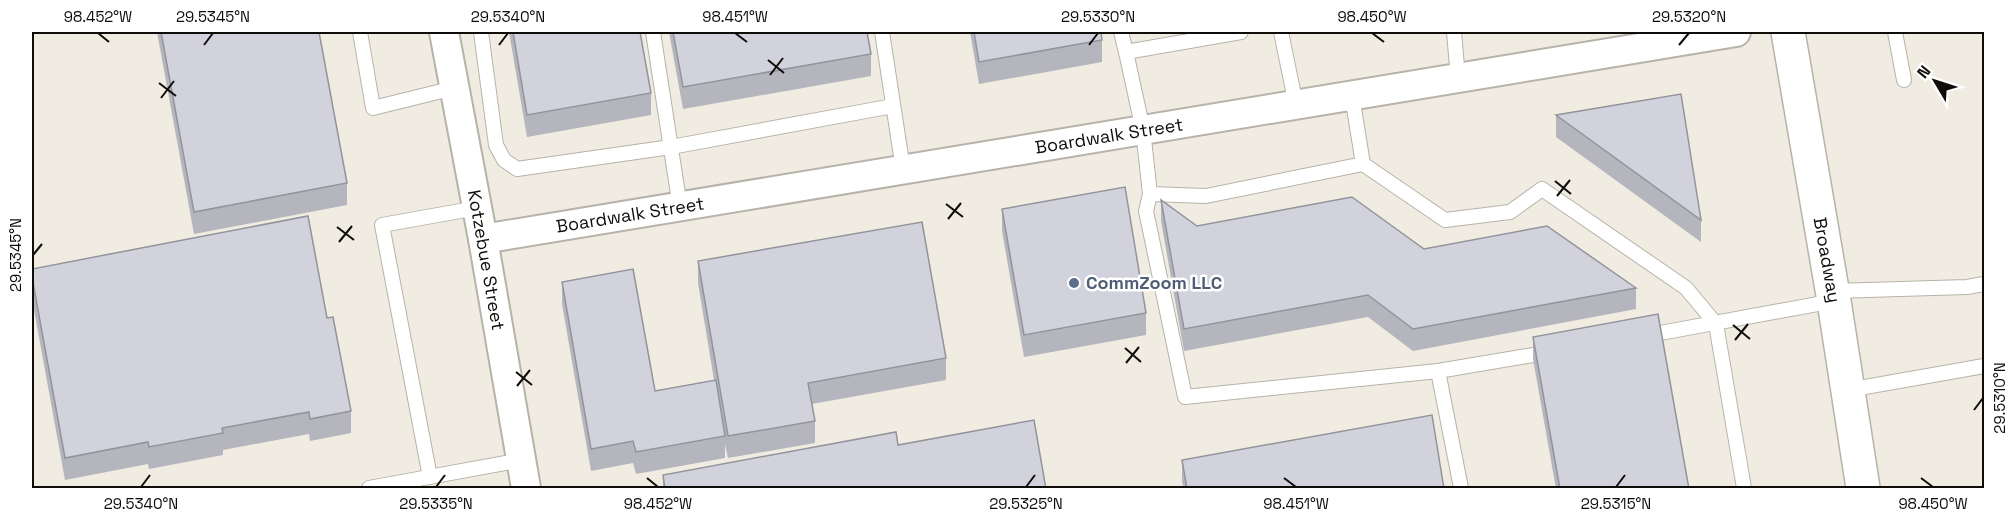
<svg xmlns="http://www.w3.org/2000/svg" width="2016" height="520" font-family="'Space Grotesk',sans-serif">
<rect width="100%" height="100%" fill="#f0ece1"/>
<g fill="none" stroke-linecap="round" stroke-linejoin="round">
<g stroke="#b7b3a8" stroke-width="16">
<g id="lane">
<polyline points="360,32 373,108 454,88"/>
<polyline points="481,32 496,145 504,160 517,169 671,147 893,106"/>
<polyline points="653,32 680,207"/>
<polyline points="882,32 903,169"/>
<polyline points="1121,32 1126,52"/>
<polyline points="1241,32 1126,52 1143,130 1150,194 1146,211 1185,397 1438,371"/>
<polyline points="1281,32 1296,105"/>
<polyline points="1454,32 1458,78"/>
<polyline points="1895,32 1904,80"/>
<polyline points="1363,164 1445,220 1510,212 1542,189 1686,288 1716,324 1744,488"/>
<polyline points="1150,194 1206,196 1363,164 1352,96"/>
<polyline points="1833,291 1967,287 1984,284"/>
<polyline points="1644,336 1834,301"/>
<polyline points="1848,390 1984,366"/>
<polyline points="430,477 382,225 477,208"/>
<polyline points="369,488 521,460"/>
<polyline points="1461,488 1438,371 1551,352"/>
</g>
</g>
<g stroke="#b7b3a8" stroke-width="32">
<g id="street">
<polyline points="444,32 483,239 526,488"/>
<polyline points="483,239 1736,32"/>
</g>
</g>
<g stroke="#b7b3a8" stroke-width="36">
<polyline id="secondary" points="1788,32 1834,301 1863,488"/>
</g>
<use href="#lane" stroke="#fff" stroke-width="14"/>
<use href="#street" stroke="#fff" stroke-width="28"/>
<use href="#secondary" stroke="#fff" stroke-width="33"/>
</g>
<g fill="#b5b5be">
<polygon points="157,32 319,32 347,183 347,205 194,234"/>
<polygon points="509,32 640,32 651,93 651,115 527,137"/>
<polygon points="669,32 867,32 871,54 871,76 683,109"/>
<polygon points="970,32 1101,32 1102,40 1102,62 979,84"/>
<polygon points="1556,115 1701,220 1701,242 1556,137"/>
<polygon points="1161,200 1197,226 1424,249 1636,288 1636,309 1413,351 1368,317 1184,351 1161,221"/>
<polygon points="1002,209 1146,313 1146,335 1024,357 1002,231"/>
<polygon points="698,261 946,358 946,380 812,404 815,421 815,443 728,458 725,444 725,458 636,474 633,463 591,471 562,304 562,282 655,391 714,380 698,283"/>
<polygon points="32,269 327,318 351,411 351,433 310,441 309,434 223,450 223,455 149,469 148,464 65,480 32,299"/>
<polygon points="1533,337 1689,489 1556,489 1533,359"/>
<polygon points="898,445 1046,489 663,489 663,475"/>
<polygon points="1182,460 1444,489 1184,489 1182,482"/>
</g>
<g fill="#d2d2dd" stroke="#93939b" stroke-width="1.5">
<polygon points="161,32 319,32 347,183 194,212"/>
<polygon points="513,32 640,32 651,93 527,115"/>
<polygon points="673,32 867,32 871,54 683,87"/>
<polygon points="974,32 1101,32 1102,40 979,62"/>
<polygon points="1681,94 1701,220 1556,115"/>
<polygon points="1125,187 1146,313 1024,335 1002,209"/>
<polygon points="1352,197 1424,249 1547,226 1636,288 1413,329 1368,295 1184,329 1161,200 1197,226"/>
<polygon points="308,216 327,318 333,317 351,411 310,419 309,412 222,428 223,433 149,447 148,442 65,458 32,277 32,269"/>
<polygon points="922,222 946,358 808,383 815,421 728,436 698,261"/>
<polygon points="633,269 655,391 716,380 725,436 636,452 633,441 591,449 562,282"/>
<polygon points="1658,314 1689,489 1560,489 1533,337"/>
<polygon points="1432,415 1444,489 1187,489 1182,460"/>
<polygon points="1034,420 1046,489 665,489 663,475 896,432 898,445"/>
</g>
<path fill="none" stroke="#0e0d09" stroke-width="2" d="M98,33l11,9M735,33l12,9M1372,33l12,9M204,45l9,-12M499,45l9,-12M1089,45l9,-12M1679,45l10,-12M768,60l16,13M770,75l13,-17M159,83l17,13M161,98l13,-17M1555,181l16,13M1557,196l13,-16M946,204l17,13M948,219l13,-16M337,227l17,13M339,242l13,-16M33,255l9,-11M1733,325l17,14M1735,340l13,-16M1125,348l16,14M1126,363l13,-16M516,372l16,13M517,386l13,-16M1974,410l9,-12M647,478l11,9M1284,478l12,9M1921,478l12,9M141,487l9,-12M436,487l9,-12M1026,487l9,-12M1616,487l9,-12"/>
<circle fill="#5c6f8a" stroke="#fff" stroke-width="2" cx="1074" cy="283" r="6"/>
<g text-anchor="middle" stroke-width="5" stroke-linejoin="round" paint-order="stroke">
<g font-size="18" fill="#0e0d09" stroke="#fff">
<text transform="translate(1109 136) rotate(-9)" y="6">Boardwalk Street</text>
<text transform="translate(630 215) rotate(-9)" y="6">Boardwalk Street</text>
<text transform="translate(486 260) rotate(80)" y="6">Kotzebue Street</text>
<text transform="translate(1827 260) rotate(80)" y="6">Broadway</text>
</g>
<g font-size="18" font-weight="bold" fill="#4e5e75" stroke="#fff" text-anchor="start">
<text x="1086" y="289">CommZoom LLC</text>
</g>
</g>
<rect width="2016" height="520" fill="none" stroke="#ffffff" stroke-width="66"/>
<g transform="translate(1935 81) rotate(309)" stroke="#ffffff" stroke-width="4.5" paint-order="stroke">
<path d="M0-4.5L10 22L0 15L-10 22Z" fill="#0e0d09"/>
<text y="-9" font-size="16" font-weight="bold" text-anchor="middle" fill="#0e0d09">N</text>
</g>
<rect x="33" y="33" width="1950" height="454" fill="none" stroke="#0e0d09" stroke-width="2"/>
<g font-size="15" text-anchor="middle" fill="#0e0d09">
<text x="98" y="22">98.452°W</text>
<text x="213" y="22">29.5345°N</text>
<text x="508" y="22">29.5340°N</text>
<text x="735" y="22">98.451°W</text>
<text x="1098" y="22">29.5330°N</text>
<text x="1372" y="22">98.450°W</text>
<text x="1689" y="22">29.5320°N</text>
<text transform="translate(16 255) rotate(-90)" y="5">29.5345°N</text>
<text transform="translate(2000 398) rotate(-90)" y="5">29.5310°N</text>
<text x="141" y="509">29.5340°N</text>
<text x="436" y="509">29.5335°N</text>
<text x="658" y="509">98.452°W</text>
<text x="1026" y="509">29.5325°N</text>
<text x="1296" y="509">98.451°W</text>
<text x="1616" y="509">29.5315°N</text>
<text x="1933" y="509">98.450°W</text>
</g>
</svg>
